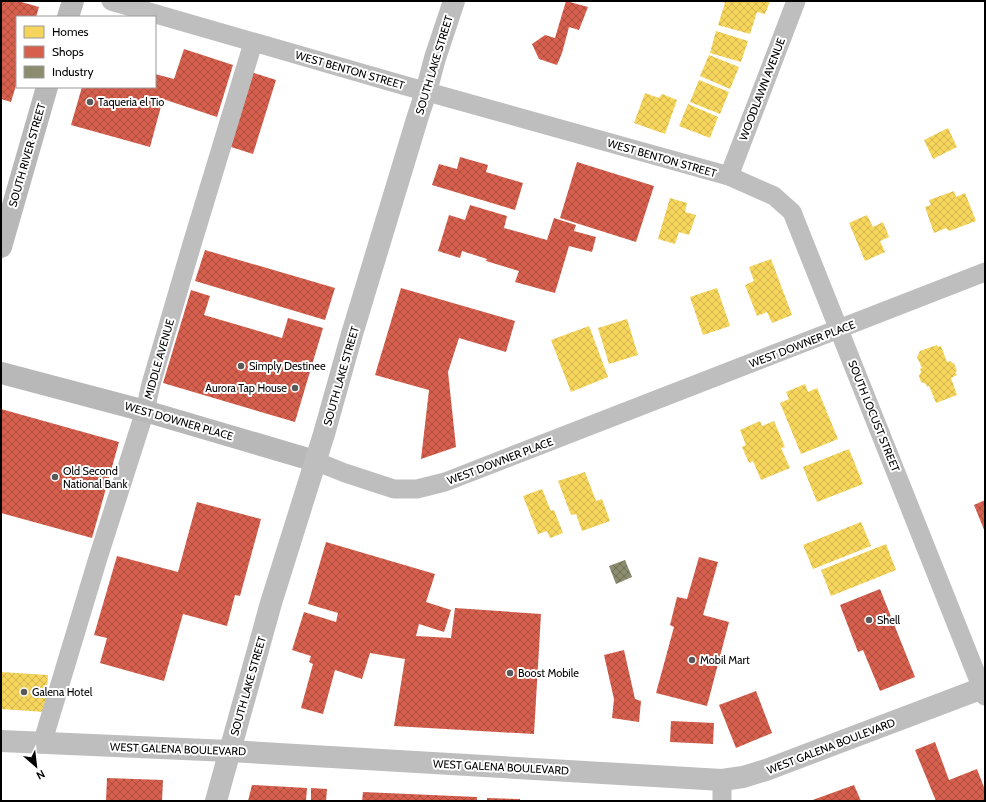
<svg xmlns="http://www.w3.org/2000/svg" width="986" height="802" font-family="Cabin,sans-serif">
<defs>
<pattern id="homes-cross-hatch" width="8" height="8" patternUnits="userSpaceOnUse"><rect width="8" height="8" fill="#f6d55c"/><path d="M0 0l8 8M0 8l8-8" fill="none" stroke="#d1b54e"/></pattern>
<pattern id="shops-cross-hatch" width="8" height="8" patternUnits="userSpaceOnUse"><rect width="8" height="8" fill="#d6604d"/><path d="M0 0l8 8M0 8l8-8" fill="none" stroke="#ab4d3e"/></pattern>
<pattern id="industry-cross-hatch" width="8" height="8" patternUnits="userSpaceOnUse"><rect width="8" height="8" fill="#8c8c6e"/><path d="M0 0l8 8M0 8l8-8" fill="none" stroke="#707058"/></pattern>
</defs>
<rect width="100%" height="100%" fill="#fff"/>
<g fill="url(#homes-cross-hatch)">
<polygon points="719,1 770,1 765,14 757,12 750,34 718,25 725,3"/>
<polygon points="716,31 748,41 741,62 710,53"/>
<polygon points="709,55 739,67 730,89 700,76"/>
<polygon points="699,80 729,92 720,114 690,102"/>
<polygon points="645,93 659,98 662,94 677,100 665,134 634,123"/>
<polygon points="688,104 718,117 710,138 679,126"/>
<polygon points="948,128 957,147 933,159 924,140"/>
<polygon points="954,191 956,197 965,193 976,221 949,231 946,228 934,233 925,207 931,205 929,200"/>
<polygon points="670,198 687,203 685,212 696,215 689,235 679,232 675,244 658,239"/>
<polygon points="867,215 873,227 883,222 889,237 880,241 885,252 865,261 849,223"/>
<polygon points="771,259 792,315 772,323 767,312 757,316 745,285 754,281 749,267"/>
<polygon points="717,288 730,326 703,335 690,297"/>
<polygon points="627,319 638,355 609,364 598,328"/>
<polygon points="589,326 608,377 571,392 551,340"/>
<polygon points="937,345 938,347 941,346 947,362 951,361 952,363 954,363 957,371 955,372 957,375 951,378 957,395 936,403 929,386 927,387 926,384 921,382 919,376 921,372 920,369 922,368 917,357 920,351"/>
<polygon points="805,384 808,392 817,388 838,439 801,454 780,403 789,399 786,392"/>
<polygon points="760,421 762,426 774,421 785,447 781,448 790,468 761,480 753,461 749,463 742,447 746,445 740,430"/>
<polygon points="849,449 863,484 817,502 803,467"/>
<polygon points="585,472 596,501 602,499 610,521 582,531 576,514 571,515 558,481"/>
<polygon points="542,489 551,511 554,510 563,533 550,538 547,531 538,534 523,496"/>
<polygon points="861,522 871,546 813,569 803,545"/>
<polygon points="886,544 896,570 831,596 821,570"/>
<polygon points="1,672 48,675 45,712 1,709"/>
</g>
<g fill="url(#shops-cross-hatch)">
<polygon points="1,1 18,1 39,7 36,17 17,17 17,82 11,102 1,99"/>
<polygon points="566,1 588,7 579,30 569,27 562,53 557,65 539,59 532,44 545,35 555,38"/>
<polygon points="184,49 233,65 217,117 163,99 150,147 71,125 82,87 155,87 155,74 174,79"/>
<polygon points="251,72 276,80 253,154 228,146"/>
<polygon points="460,157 488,165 486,172 523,183 515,210 432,185 439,164 457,169"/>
<polygon points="577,162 654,186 636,242 560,218"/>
<polygon points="470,205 507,216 504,228 547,240 554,218 576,225 574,231 596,237 592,252 569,246 555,293 515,282 519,271 486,261 487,259 462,251 460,258 438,251 449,215 465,220"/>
<polygon points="205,250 335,288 325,320 195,281"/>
<polygon points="401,288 515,321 506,352 459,338 448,372 456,447 421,459 429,390 375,375"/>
<polygon points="191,290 210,296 204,315 282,338 288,318 323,328 295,422 163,383"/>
<polygon points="1,409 119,442 92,538 1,513"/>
<polygon points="985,500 985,532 974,505"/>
<polygon points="197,502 261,519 240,596 235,595 227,626 183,614 164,681 100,663 107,638 94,635 117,556 178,572"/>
<polygon points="326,542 435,574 426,602 451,610 444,632 419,624 416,636 451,638 455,608 541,614 534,734 394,726 405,659 370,653 362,679 335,670 323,714 301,708 313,664 309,662 311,656 292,650 304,612 336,622 338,613 308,604"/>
<polygon points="699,557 718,562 703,615 729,622 707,706 656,693 674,627 670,625 677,597 687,599"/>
<polygon points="880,589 915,677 880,691 863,650 858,652 840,605"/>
<polygon points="624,650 635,699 641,701 639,722 612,718 614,699 604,655"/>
<polygon points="756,691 772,733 736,748 719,705"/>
<polygon points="671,721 714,723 713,744 670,742"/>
<polygon points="935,742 949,780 977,769 985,790 985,801 936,801 915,750"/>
<polygon points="107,778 163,780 162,801 106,801"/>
<polygon points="252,785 307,788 306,801 248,801"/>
<polygon points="854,785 861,801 810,801"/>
<polygon points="311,788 327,789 326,801 311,801"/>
<polygon points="363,792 477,797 477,801 362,801"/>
<polygon points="487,798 520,799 520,801 487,801"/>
</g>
<polygon fill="url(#industry-cross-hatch)" points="625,560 632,577 616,584 609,566"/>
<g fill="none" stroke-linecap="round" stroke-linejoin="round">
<g stroke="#bebebe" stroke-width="19">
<polyline points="111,1 399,84 729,176 774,196 792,212 985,696"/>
<polyline points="729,176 796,1"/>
<polyline points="315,461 345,473 394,489 417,489 445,482 985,272"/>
<polyline points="42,744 98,558 145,411 151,384 192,244 253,43"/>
<polyline points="722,780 722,801"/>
</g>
<g stroke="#b8b8b8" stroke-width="22">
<polyline points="68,17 73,1"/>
<polyline points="1,247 47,87"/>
<polyline points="1,373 145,411 315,461"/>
</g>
<g stroke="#bebebe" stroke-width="22">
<polyline points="1,741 229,751 722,780 743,777 766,770 985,687"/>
<polyline points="216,801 271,603 324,434 352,334 418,116 426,92 435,58 454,1"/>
</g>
</g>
<g fill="#595959" stroke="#fff" stroke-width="1.5">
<circle cx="90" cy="102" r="4"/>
<circle cx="241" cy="366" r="4"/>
<circle cx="295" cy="388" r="4"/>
<circle cx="55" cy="477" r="4"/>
<circle cx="869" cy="620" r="4"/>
<circle cx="692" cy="660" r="4"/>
<circle cx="510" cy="673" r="4"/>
<circle cx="24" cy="692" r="4"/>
</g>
<g text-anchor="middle" stroke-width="4" stroke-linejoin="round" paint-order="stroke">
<g font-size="11" fill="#000" stroke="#fff">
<text transform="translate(434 65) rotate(-73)" y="4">SOUTH LAKE STREET</text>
<text transform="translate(350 70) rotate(16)" y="4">WEST BENTON STREET</text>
<text transform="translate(762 89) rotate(-69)" y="4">WOODLAWN AVENUE</text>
<text transform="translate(27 155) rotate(-74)" y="4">SOUTH RIVER STREET</text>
<text transform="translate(662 158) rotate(16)" y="4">WEST BENTON STREET</text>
<text transform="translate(802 344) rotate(-21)" y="4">WEST DOWNER PLACE</text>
<text transform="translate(159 359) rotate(-74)" y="4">MIDDLE AVENUE</text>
<text transform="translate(341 376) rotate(-74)" y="4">SOUTH LAKE STREET</text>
<text transform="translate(874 416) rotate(68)" y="4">SOUTH LOCUST STREET</text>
<text transform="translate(179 421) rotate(16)" y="4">WEST DOWNER PLACE</text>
<text transform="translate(500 461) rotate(-21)" y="4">WEST DOWNER PLACE</text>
<text transform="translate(248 686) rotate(-74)" y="4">SOUTH LAKE STREET</text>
<text transform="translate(831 746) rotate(-21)" y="4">WEST GALENA BOULEVARD</text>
<text transform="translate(178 749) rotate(2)" y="4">WEST GALENA BOULEVARD</text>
<text transform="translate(501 767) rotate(3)" y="4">WEST GALENA BOULEVARD</text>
</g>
<g font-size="11" fill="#000" stroke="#fff" text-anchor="start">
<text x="98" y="106">Taqueria el Tio</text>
<text x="249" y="370">Simply Destinee</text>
<text x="287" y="392" text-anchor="end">Aurora Tap House</text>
<text x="63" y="475">Old Second<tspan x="63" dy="13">National Bank</tspan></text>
<text x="877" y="624">Shell</text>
<text x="700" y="664">Mobil Mart</text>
<text x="518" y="677">Boost Mobile</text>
<text x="32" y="696">Galena Hotel</text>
</g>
</g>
<rect width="986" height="802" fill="none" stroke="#000000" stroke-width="4"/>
<rect x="16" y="16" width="140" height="72" fill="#ffffff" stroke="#999999"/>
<rect x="24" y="26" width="20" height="12" fill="#f6d55c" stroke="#999999"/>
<text x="52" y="36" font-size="12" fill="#000000">Homes</text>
<rect x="24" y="46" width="20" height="12" fill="#d6604d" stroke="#999999"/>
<text x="52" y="56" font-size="12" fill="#000000">Shops</text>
<rect x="24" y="66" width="20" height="12" fill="#8c8c6e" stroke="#999999"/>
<text x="52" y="76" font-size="12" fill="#000000">Industry</text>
<g transform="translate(36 766) rotate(152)" stroke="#ffffff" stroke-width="3" paint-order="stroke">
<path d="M0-3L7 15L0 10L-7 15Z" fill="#000000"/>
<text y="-6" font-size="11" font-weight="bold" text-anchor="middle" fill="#000000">N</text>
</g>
</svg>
